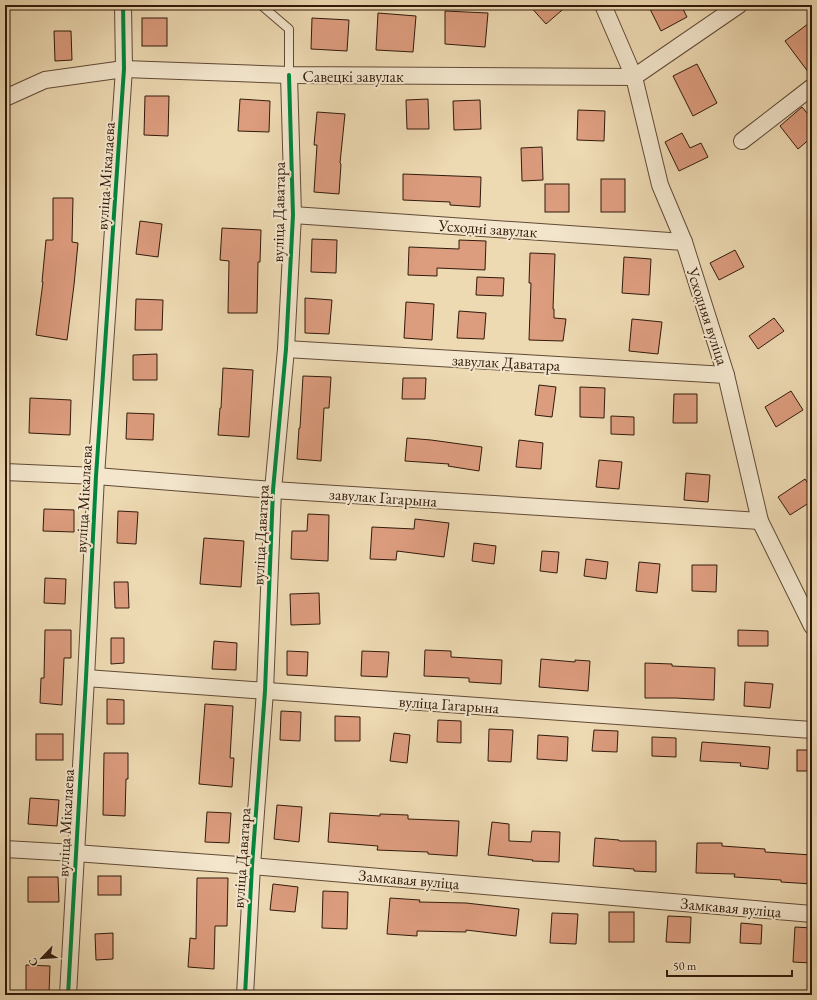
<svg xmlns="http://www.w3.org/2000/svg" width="817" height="1000" font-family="'EB Garamond',serif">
<rect width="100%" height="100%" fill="#edd9b2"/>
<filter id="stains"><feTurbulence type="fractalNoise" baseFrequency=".005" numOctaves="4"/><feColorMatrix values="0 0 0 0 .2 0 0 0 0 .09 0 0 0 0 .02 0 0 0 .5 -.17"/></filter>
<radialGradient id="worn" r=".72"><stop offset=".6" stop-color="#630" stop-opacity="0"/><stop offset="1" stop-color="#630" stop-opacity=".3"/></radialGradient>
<g fill="#dc9c7e" stroke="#321a0b">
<polygon points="529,5 568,5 546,24"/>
<polygon points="648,5 681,5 687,17 661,31"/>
<polygon points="445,11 488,13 485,47 445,44"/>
<polygon points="378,13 416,16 413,52 376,50"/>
<rect x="142" y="18" width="25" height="28"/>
<polygon points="312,18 349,20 347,51 311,49"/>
<polygon points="812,21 812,77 785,41"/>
<polygon points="54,31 71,31 72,60 55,61"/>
<polygon points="697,64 717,103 693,116 673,76"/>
<polygon points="145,96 169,96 168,136 144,135"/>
<polygon points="240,99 270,101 269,132 238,131"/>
<polygon points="428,99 429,129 407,129 406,100"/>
<polygon points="480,100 481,129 454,130 453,101"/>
<polygon points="802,107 812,119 812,137 798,149 780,126"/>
<polygon points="578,110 605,111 604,141 577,140"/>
<polygon points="317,112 345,114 340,163 341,164 339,194 314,192 317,145 314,145"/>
<polygon points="682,133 690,148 701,143 708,157 679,171 665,142"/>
<polygon points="542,147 543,180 522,181 521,148"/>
<polygon points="403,174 481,177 480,207 450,205 450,202 403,200"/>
<rect x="601" y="179" width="24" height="33"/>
<rect x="545" y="184" width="24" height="28"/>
<polygon points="53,198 73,198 72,242 78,243 74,285 67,340 36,335 43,282 42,282 46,240 53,240"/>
<polygon points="140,221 162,224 158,257 136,254"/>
<polygon points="222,228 261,230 260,262 258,262 257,313 228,313 229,261 220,260"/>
<polygon points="312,239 337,240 336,273 311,272"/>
<polygon points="459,240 486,241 485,270 437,268 437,276 408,275 409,247 459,249"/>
<polygon points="735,250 744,267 719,280 710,263"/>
<polygon points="530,253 555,254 553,309 554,309 554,318 566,319 563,341 529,340 531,283 529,283"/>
<polygon points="624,257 651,259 649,295 622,293"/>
<polygon points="477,277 504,278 503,296 476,295"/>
<polygon points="305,298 332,300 329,334 305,333"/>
<polygon points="136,299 163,300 162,330 135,330"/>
<polygon points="406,302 434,304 432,340 404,338"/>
<polygon points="459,311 486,313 484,339 457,338"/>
<polygon points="774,318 784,331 758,349 749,336"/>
<polygon points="632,319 662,322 658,354 629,351"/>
<polygon points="157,354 157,380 133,380 133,355"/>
<polygon points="223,368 253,370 249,437 218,435 220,408 221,408"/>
<polygon points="303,376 331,377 329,408 324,408 321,461 297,459 299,428 300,428"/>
<polygon points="403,378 426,378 425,399 402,399"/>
<polygon points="539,385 556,387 552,417 535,415"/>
<polygon points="580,387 605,388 604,418 580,417"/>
<polygon points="791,391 803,410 776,427 765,407"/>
<polygon points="674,394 697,394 697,423 673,423"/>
<polygon points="30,398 71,400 70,435 29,433"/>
<polygon points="127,413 154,414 153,440 126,439"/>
<polygon points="611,416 634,417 634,435 611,434"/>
<polygon points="407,438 431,440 482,447 479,471 448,466 449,464 405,461"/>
<polygon points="519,440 543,443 541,469 516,467"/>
<polygon points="599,460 622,462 619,489 596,487"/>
<polygon points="686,473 710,475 708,502 684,500"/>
<polygon points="805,479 812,490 812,501 790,515 778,497"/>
<polygon points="44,509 74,510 74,532 43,531"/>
<polygon points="118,511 138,512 136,544 117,543"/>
<polygon points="308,514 329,515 328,561 291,559 292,531 307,531"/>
<polygon points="415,519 449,523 444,557 397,551 396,560 370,559 372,527 414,529"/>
<polygon points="204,538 244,541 241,587 200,584"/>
<polygon points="474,543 496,546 494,564 472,561"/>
<polygon points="542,551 559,552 557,573 540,571"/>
<polygon points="586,559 608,562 606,579 584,576"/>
<polygon points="639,562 660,564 657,593 636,591"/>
<polygon points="692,565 717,565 716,592 692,591"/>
<polygon points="45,578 66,579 65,604 44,603"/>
<polygon points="114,582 128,582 129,608 115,608"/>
<polygon points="319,593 320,624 291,625 290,594"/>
<polygon points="45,630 71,630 71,658 64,658 62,705 40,703 41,678 44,678"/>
<polygon points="738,630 768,631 768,646 738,646"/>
<polygon points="111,638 124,638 124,663 111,664"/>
<polygon points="214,641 237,643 236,670 212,669"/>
<polygon points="425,650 451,651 451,657 502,660 501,684 469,682 469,678 424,676"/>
<polygon points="287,651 308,652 307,676 287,675"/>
<polygon points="362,651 389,652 387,677 361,676"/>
<polygon points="541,659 575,662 575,660 590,661 588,691 539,687"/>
<polygon points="645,663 672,664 672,666 715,668 714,700 675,698 645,698"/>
<polygon points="745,682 773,684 770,708 744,706"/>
<polygon points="107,699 124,700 124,724 107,724"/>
<polygon points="205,704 233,706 230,758 234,758 232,787 199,784"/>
<polygon points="281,711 301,712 300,741 280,740"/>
<polygon points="335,716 360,717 360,741 335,741"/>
<polygon points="438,720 461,721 461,743 437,742"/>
<polygon points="489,729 513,730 511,762 488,761"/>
<polygon points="594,730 618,731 617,752 592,751"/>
<polygon points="394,733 410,735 407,763 390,761"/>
<rect x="36" y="734" width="27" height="26"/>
<polygon points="538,735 568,737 567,761 537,759"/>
<polygon points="652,737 676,738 676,757 652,756"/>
<polygon points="702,742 770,747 768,769 740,766 741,763 700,761"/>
<rect x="797" y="750" width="15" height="21"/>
<polygon points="104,753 128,753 128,779 126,779 125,816 103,815"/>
<polygon points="30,798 59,800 57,826 28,824"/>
<polygon points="277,805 302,807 299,842 274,839"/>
<polygon points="207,812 231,813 229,843 205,842"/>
<polygon points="330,813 380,816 380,814 408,815 408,819 459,821 457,856 428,854 428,852 377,850 378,846 328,842"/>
<polygon points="492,822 509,824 509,841 531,842 532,831 560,832 559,862 532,861 533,860 488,855"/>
<polygon points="595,838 619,840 619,841 656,841 656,872 634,871 634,869 593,866"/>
<polygon points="697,843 722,843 722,846 765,849 765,852 812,855 812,884 781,882 781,880 734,877 735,874 696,873"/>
<rect x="98" y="876" width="23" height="19"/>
<polygon points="28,877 58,877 59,902 28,902"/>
<polygon points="197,878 228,878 227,926 215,926 214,969 188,967 190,938 196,939"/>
<polygon points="273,884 298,887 295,912 270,910"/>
<polygon points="323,891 348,892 347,929 322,928"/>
<polygon points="390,898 420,900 419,902 466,903 519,909 516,936 466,930 466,932 417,931 417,936 387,934"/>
<rect x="609" y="912" width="25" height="30"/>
<polygon points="552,913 578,914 576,944 550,943"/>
<polygon points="668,916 691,917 690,943 666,942"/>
<polygon points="741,923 762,925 761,944 740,943"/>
<polygon points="795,927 812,928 812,963 793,962"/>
<polygon points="113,933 113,959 96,960 95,934"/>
<polygon points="26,965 50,966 49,994 26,993"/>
</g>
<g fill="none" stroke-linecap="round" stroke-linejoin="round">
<g stroke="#614a35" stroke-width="10">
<polyline id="service" points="261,5 289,29 289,75"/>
</g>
<g stroke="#614a35" stroke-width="18">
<g id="minor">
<polyline points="603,5 634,77 660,185 684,242 726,375 760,521 812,626"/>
<polyline points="5,98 45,80 124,69 289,75 634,77 739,5"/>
<polyline points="742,141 812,87"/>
<polyline points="293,215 684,242"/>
<polyline points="286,349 726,375"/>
<polyline points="5,472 96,476 273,490 760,521"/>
<polyline points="86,678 812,730"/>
<polyline points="5,849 75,853 252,866 812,914"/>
<polyline points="68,995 86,678 96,476 124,69 123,5"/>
<polyline points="245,995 252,866 265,691 273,490 286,349 293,215 289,75"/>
</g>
</g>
<use href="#service" stroke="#f3e6cd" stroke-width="8"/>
<use href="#minor" stroke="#f3e6cd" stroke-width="16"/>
<g stroke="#f3e6cd" stroke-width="6">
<g id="cycleway">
<polyline points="68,995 86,678 96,476 124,69 123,5"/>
<polyline points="245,995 252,866 265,691 273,490 286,349 293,215 289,75"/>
</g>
</g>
<use href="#cycleway" stroke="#00873e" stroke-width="4"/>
</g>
<g text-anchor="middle" stroke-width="4" stroke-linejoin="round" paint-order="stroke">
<g font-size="16" fill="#321a0b" stroke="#f3e6cd">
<text x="353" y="82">Савецкі завулак</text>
<text transform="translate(105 176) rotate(-86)" y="6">вуліца Мікалаева</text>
<text transform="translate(278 212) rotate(-89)" y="6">вуліца Даватара</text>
<text transform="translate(488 228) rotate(4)" y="6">Усходні завулак</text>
<text transform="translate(708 316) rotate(72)" y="6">Усходняя вуліца</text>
<text transform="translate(506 362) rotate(3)" y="6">завулак Даватара</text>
<text transform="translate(383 497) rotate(4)" y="6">завулак Гагарына</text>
<text transform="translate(83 499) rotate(-87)" y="6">вуліца Мікалаева</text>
<text transform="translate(260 535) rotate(-87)" y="6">вуліца Даватара</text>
<text transform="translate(449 704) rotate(4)" y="6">вуліца Гагарына</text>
<text transform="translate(65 823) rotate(-87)" y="6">вуліца Мікалаева</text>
<text transform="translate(241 858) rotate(-86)" y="6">вуліца Даватара</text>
<text transform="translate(409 879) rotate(5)" y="6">Замкавая вуліца</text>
<text transform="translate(731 907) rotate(5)" y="6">Замкавая вуліца</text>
</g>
</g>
<rect width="817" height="1000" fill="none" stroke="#edd9b2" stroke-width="20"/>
<rect x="6" y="6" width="805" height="988" fill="none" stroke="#321a0b" stroke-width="2"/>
<rect x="10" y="10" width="797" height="980" fill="none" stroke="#321a0b"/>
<g transform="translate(42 958) rotate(245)" stroke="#f3e6cd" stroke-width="3" paint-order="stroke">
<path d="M0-3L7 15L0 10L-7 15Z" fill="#321a0b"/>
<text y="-6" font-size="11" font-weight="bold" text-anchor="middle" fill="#321a0b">С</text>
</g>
<path d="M667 970v6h125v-6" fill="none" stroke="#321a0b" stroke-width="2"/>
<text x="673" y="970" font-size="12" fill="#321a0b" stroke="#f3e6cd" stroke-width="3" paint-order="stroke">50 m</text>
<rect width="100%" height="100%" filter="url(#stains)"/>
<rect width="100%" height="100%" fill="url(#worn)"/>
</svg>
